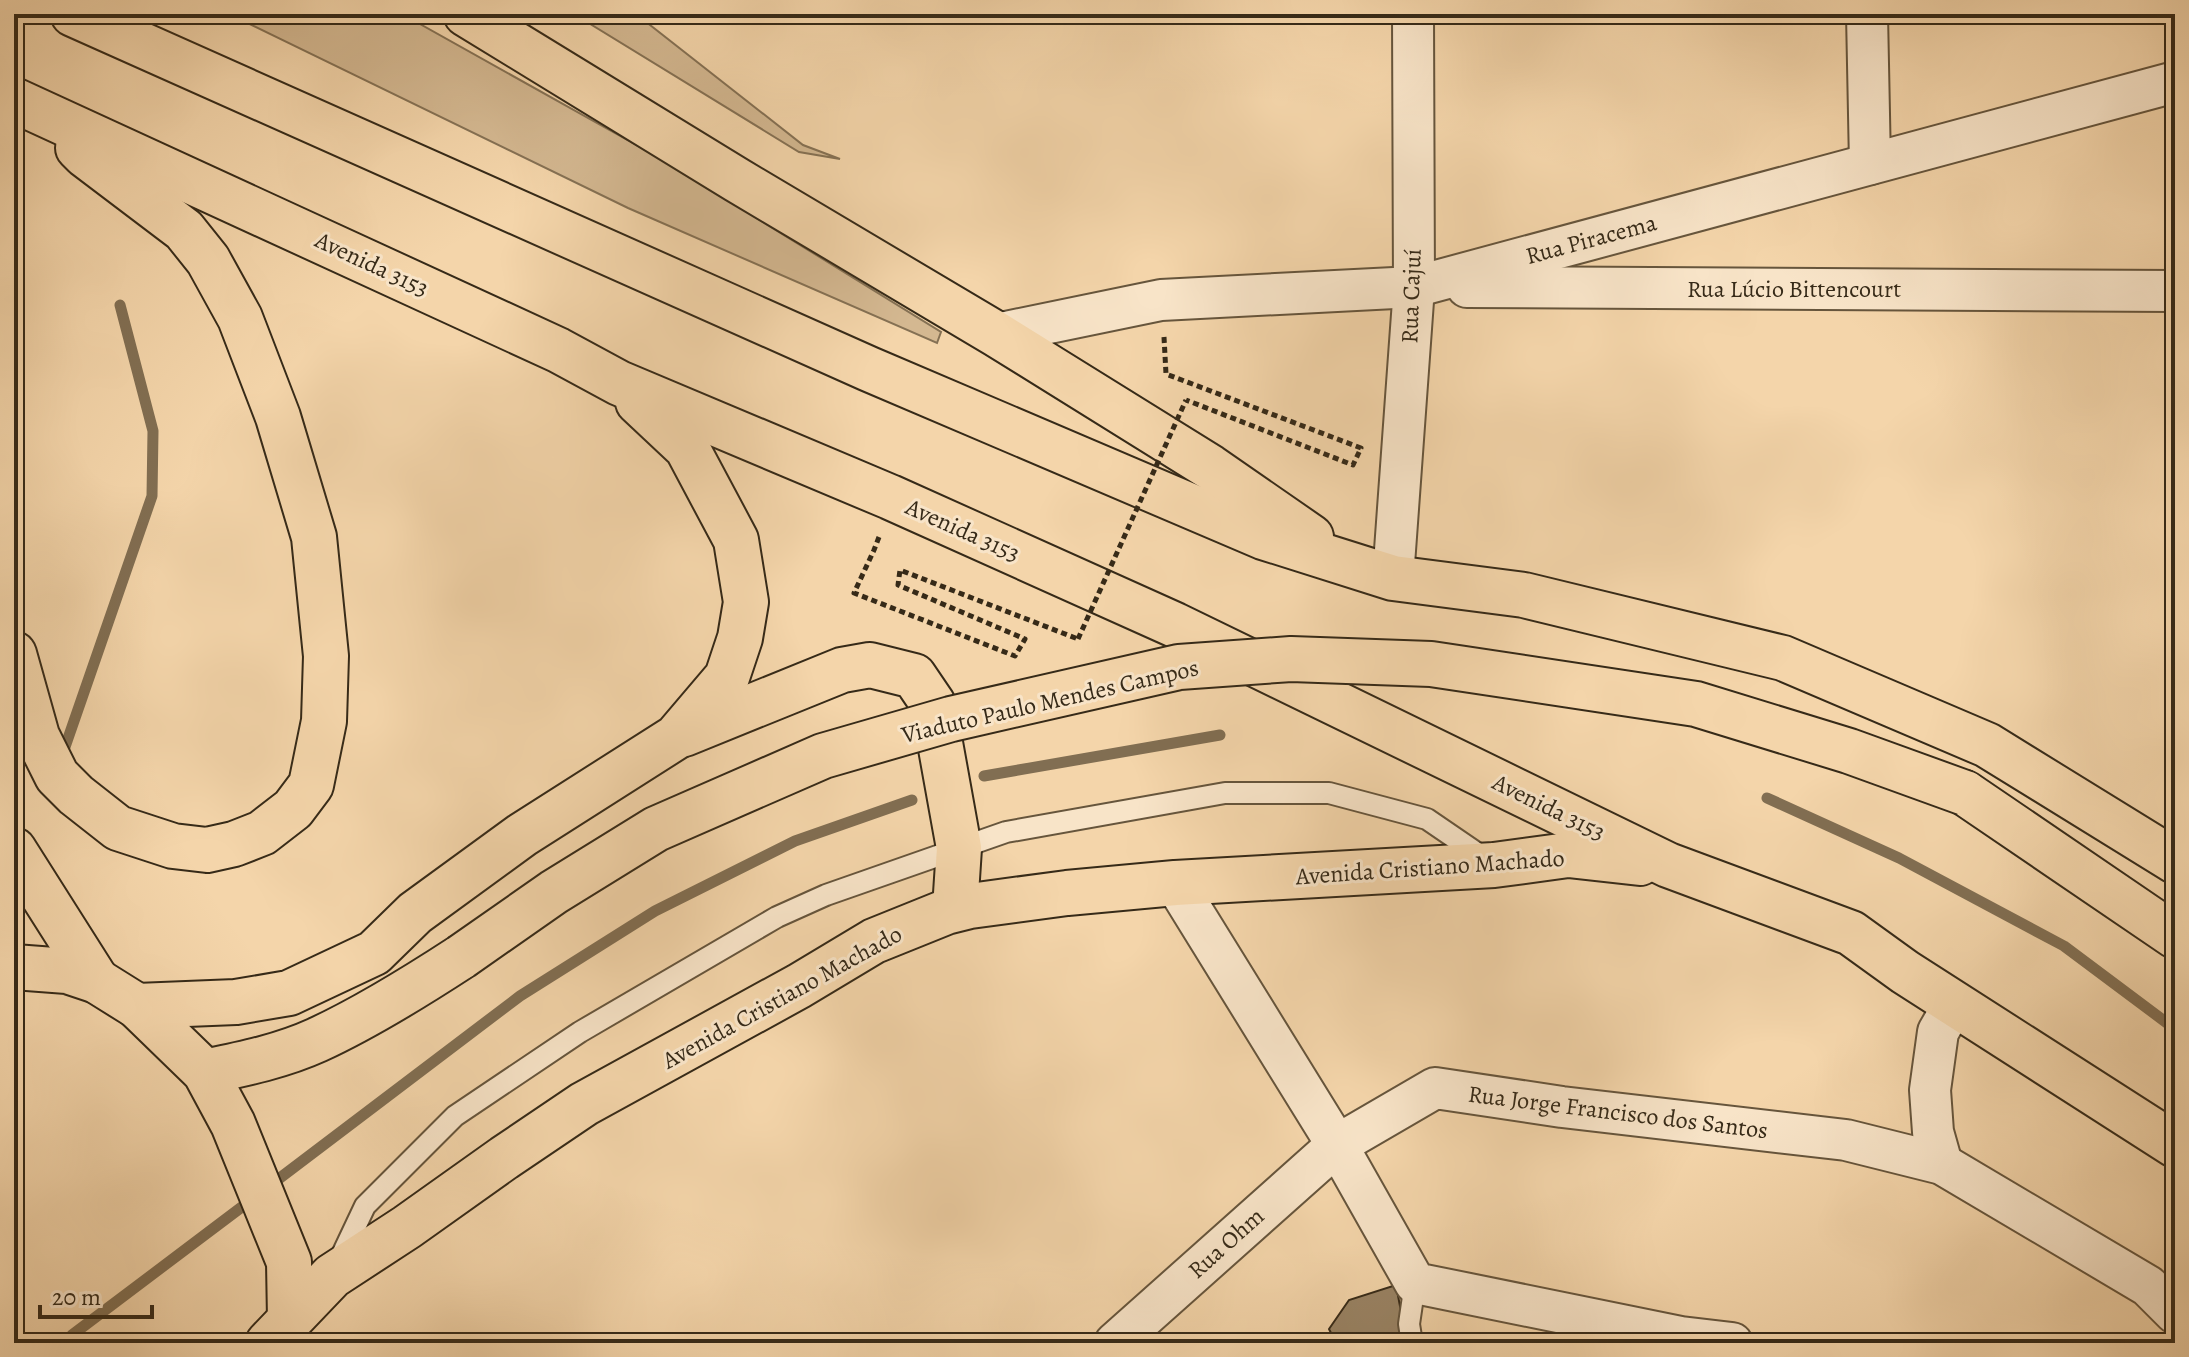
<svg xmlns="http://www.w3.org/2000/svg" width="2189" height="1357" font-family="Alegreya,serif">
<rect width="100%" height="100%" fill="#f4d5aa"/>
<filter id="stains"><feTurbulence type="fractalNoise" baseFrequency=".0025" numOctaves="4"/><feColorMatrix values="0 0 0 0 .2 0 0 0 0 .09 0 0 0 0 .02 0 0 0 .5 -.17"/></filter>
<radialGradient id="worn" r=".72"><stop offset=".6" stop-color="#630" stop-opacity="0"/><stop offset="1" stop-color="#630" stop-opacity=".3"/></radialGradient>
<g fill="#d4b891" stroke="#857154" stroke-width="2">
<polygon points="229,14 402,14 656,156 941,332 937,343 628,208"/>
<polygon points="574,14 636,14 803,145 840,159 799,152"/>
</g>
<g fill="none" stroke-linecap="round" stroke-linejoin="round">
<g stroke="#816e52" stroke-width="11">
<polyline points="65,747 152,496 153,431 120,305"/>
<polyline points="984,776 1220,735"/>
<polyline points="1767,798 1899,858 2064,946 2175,1029"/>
<polyline points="268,1187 520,996 655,911 795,841 912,800"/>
<polyline points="72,1335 255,1197"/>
</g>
</g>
<polygon fill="#998364" stroke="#362a18" stroke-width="2" points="1396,1285 1407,1343 1336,1343 1329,1329 1349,1300"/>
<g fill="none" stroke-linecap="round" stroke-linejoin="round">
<g stroke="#66553c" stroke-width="24">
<g id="lane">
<polyline points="339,1261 365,1206 455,1116 580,1032 777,917 826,895 1006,832 1225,793 1329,793 1427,819 1487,860"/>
<polyline points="1412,1343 1409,1324 1415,1283"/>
</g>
</g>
<g stroke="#66553c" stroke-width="44">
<g id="street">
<polyline points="1867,14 1870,164"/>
<polyline points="1467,287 2175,291"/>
<polyline points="996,334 1161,300 1414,287 2175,82"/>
<polyline points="1393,578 1414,287 1413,14"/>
<polyline points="1175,883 1337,1145 1415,1283 1681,1337 1732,1343"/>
<polyline points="1942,1164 1933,1132 1930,1090 1938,1032 1954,1004"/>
<polyline points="1115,1343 1337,1145 1435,1088 1562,1107 1846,1140 1942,1164 2148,1286 2175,1313"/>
</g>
</g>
<g stroke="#362a18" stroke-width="48">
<g id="highway">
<polyline points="73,14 869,369 1263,537 1393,578 1524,595 1783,658 1987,745 2175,861"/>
<polyline points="466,14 737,180 996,334 1210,467 1311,537"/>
<polyline points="14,100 558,350 619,383 890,497 1175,625 1668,865 1851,933 1905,972 2175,1145"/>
<polyline points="14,654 37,736 57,776 76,795 118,828 173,846 207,850 234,844 262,833 293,809 311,785 324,721 326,656 314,537 278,417 240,318 208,260 184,230 85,155 78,148"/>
<polyline points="684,734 842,670 870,665 914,676 933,704 959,848 955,909"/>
<polyline points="1965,793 2175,936"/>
<polyline points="14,850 97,981"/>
<polyline points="14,967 67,971 97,981 137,1006 205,1072 233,1124 289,1262 290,1319"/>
<polyline points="137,1006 236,1002 289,993 374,953 415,913 522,835 676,737 727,677 740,638 746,602 736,540 687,448 638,402"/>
<path d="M205,1072c38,-8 77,-16 112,-32 50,-23 98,-53 144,-83"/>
<polyline points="268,1343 332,1276 407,1227 504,1158 584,1104 799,986 874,941 946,912 970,906 1067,893 1175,883 1494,865 1568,855 1640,863"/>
</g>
</g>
<g stroke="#362a18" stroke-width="5" stroke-dasharray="6 4" stroke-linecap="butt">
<polyline points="1164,337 1166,374 1361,448 1353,465 1186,400"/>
<polyline points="879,537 874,550 854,593 1015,656 1025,639 898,585 900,570 1078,639"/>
</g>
<use href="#lane" stroke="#f8e4c8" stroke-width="20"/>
<use href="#street" stroke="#f8e4c8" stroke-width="40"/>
<use href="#highway" stroke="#f4d5aa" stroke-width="44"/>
<g stroke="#362a18" stroke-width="48" stroke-linecap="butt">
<polyline id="highway-bridge" points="461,957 554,892 656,829 823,756 951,719 1179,667 1291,659 1431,664 1696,704 1849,751 1965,793"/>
</g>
<polyline stroke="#362a18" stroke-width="5" stroke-dasharray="6 4" stroke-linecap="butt" points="1078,639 1186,400"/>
<use href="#highway-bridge" stroke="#f4d5aa" stroke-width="44"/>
</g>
<g text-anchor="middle" stroke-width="6" stroke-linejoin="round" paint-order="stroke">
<g font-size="24" fill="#362a18" stroke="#f8e4c8">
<text transform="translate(1591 239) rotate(-15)" y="8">Rua Piracema</text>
<text transform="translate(372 264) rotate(25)" y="8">Avenida 3153</text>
<text x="1794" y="297">Rua Lúcio Bittencourt</text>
<text transform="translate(1411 296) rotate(-88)" y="8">Rua Cajuí</text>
<text transform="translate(963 530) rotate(24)" y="8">Avenida 3153</text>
<text transform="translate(1050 701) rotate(-13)" y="8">Viaduto Paulo Mendes Campos</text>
<text transform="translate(1549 807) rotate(26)" y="8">Avenida 3153</text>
<text transform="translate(1430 867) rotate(-4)" y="8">Avenida Cristiano Machado</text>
<text transform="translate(782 997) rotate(-29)" y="8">Avenida Cristiano Machado</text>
<text transform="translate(1618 1112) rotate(7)" y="8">Rua Jorge Francisco dos Santos</text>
<text transform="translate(1226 1243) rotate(-42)" y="8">Rua Ohm</text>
</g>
</g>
<rect width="2189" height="1357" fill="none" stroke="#f4d5aa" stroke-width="48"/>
<rect x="16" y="16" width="2157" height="1325" fill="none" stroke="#362a18" stroke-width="4"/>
<rect x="24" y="24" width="2141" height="1309" fill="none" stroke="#362a18" stroke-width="2"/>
<path d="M40 1305v12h112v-12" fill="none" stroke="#362a18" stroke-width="4"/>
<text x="52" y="1305" font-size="24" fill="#362a18" stroke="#f8e4c8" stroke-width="6" paint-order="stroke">20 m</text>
<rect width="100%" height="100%" filter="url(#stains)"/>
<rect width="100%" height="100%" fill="url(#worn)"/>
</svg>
